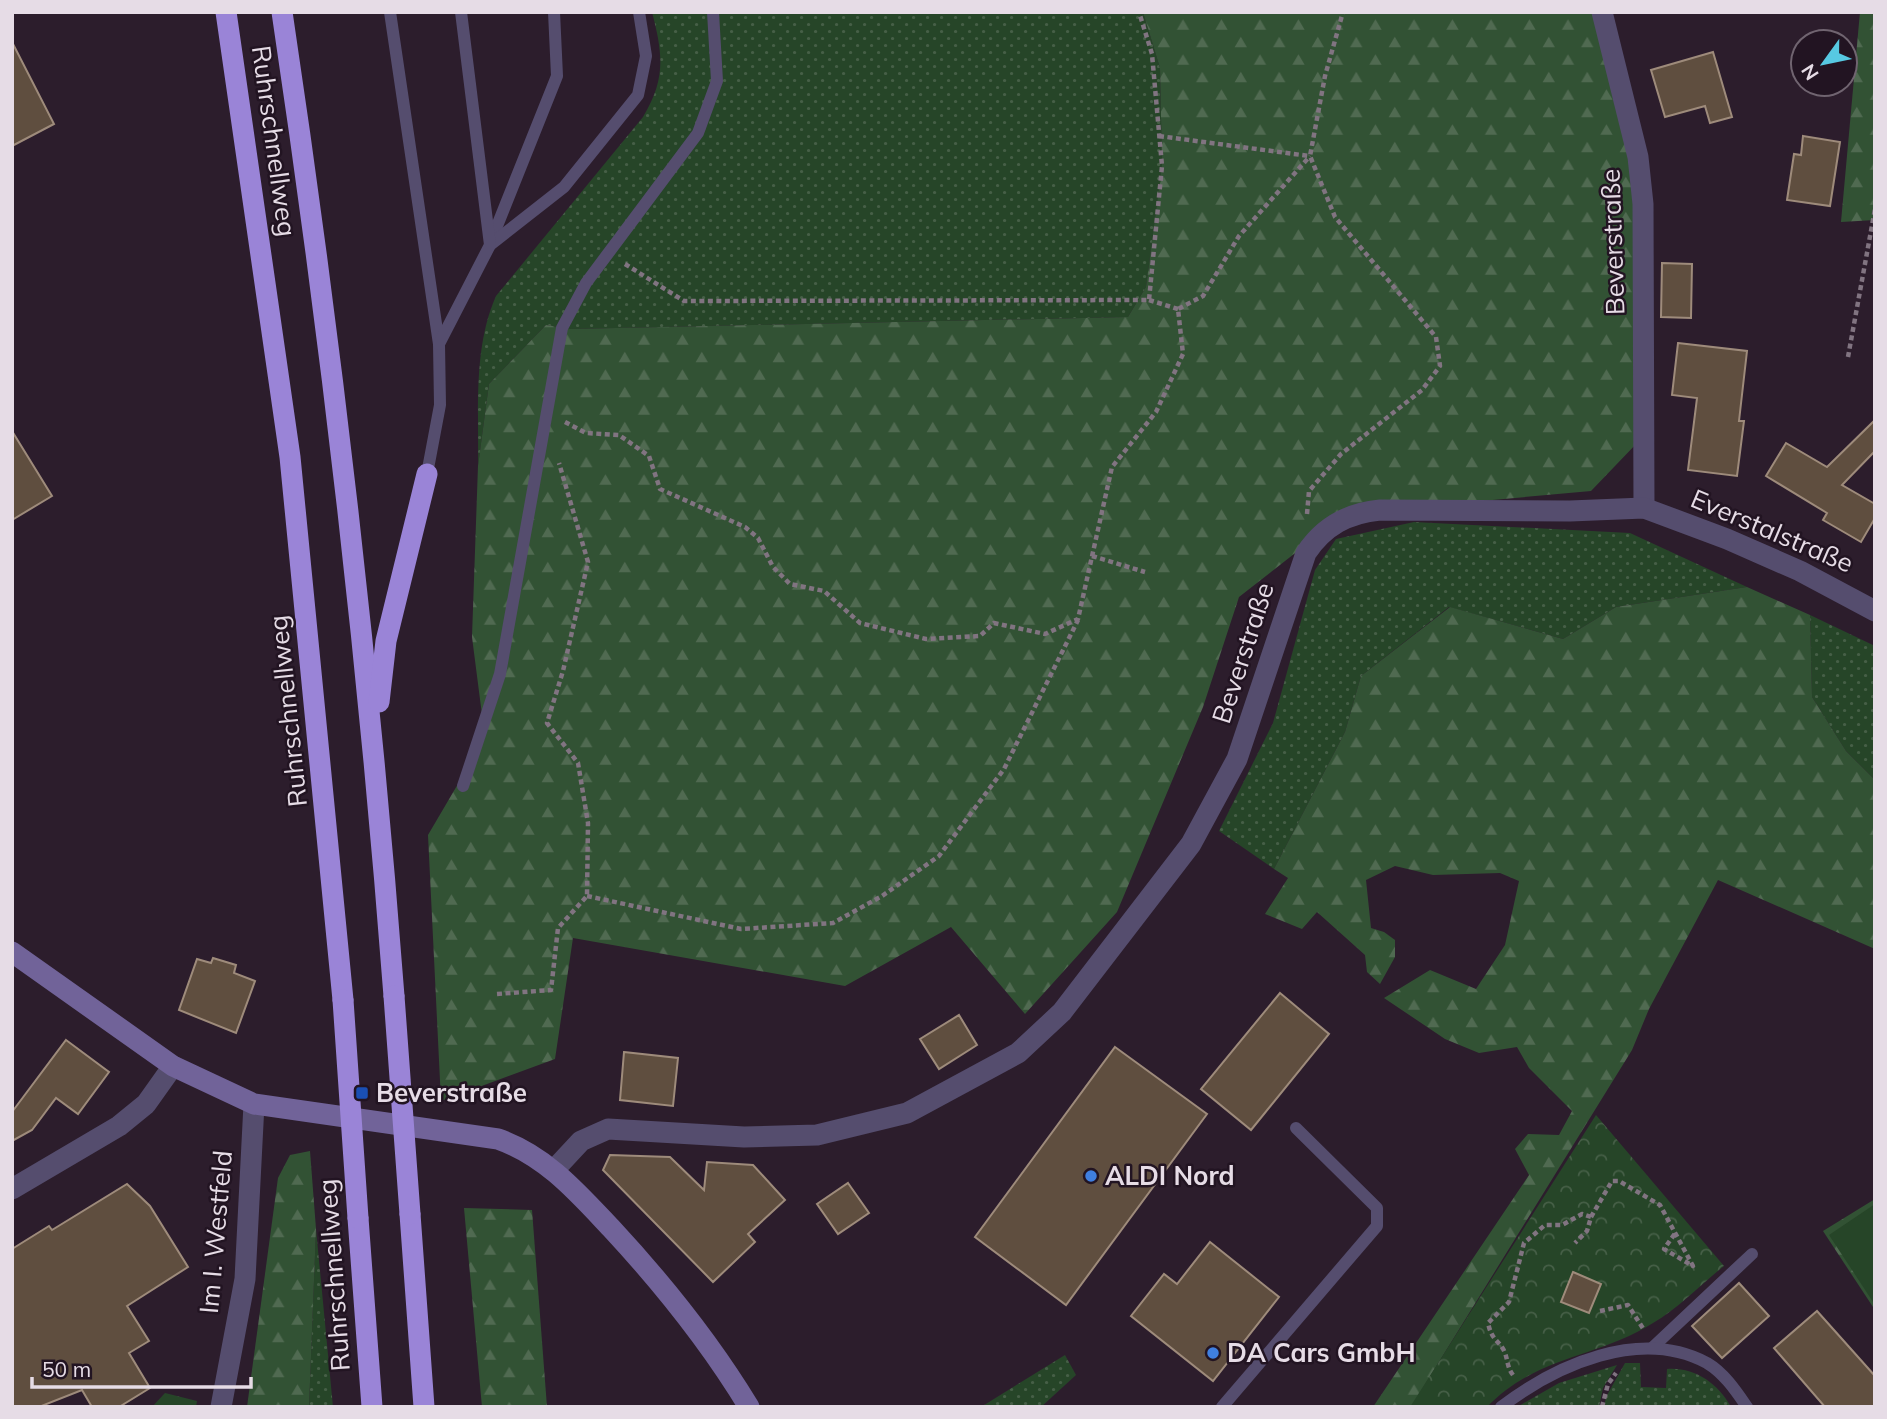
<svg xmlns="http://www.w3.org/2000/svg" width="1887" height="1419" font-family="Mulish,sans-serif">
<defs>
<pattern id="grass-dots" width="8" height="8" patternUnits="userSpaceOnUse" patternTransform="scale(1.75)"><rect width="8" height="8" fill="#264528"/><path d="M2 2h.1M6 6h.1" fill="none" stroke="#465f47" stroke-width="1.8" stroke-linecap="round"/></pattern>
<pattern id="forest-firs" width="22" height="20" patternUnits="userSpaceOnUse" patternTransform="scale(1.75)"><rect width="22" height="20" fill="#325234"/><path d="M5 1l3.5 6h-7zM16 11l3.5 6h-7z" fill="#506a51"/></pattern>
<pattern id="park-crowns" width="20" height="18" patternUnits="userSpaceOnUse" patternTransform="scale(1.75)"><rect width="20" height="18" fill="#264528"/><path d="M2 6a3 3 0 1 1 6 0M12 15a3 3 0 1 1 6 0" fill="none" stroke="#465f47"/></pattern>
</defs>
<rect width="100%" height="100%" fill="#2c1d2c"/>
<g fill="url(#grass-dots)">
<path d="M652,12h491l17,56 2,98 -16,121 -18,30 -557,12 -25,-4 -57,59 -11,82c1,-56 -5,-118 18,-170l147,-179c23,-38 20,-63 9,-105z"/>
<polygon points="1414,522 1630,533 1747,587 1616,607 1563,639 1449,607 1361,676 1345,732 1274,869 1219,831 1273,723 1315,570 1336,539"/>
<polygon points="1810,615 1875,646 1875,780 1846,751 1812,697"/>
<polygon points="316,1229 333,1407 309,1407"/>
<polygon points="1065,1355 1076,1375 1041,1407 981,1407"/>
<path d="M1625,1363h15l1,24 25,1 1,-19c27,-2 51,14 64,38h-127l2,-10z"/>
<polygon points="1617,1365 1603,1388 1599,1407 1517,1407 1559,1383"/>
</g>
<g fill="url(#forest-firs)">
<polygon points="1143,12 1596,12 1634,155 1638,442 1591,491 1392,509 1317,536 1239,597 1203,707 1117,912 1025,1014 951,927 845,986 573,938 555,1059 441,1101 428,835 485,738 472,637 478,466 489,384 546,325 571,329 1128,317 1146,287 1162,165 1160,68"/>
<polygon points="1860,12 1875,12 1875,220 1841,222"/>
<polygon points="1747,587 1810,615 1812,697 1846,751 1875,780 1875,949 1718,880 1649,1009 1632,1050 1411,1407 1373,1407 1529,1175 1515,1149 1528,1134 1559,1135 1572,1111 1529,1068 1517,1047 1479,1053 1445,1039 1384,998 1430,970 1476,989 1505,945 1519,881 1500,873 1433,875 1395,866 1366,880 1371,928 1384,932 1395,940 1395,957 1380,984 1367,972 1365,955 1317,912 1302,929 1265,914 1288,878 1274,869 1345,732 1361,676 1450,607 1563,639 1616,607"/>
<polygon points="310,1151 316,1229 309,1407 247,1407 278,1178 290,1155"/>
<polygon points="1875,1199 1875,1310 1823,1231"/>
<polygon points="464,1208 532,1210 547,1407 482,1407"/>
</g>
<g fill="url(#park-crowns)">
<path d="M1596,1115l128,151c-23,18 -45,42 -71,57 -55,35 -116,32 -166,84h-77z"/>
<polygon points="165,1393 197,1401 196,1407 152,1407"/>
</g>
<polygon fill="#264528" points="1875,1204 1875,1305 1829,1235"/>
<g fill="#5f4e3f" stroke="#9e8b7b" stroke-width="2">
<polygon points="12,42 54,124 12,146"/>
<polygon points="1713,52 1732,117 1710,123 1705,106 1665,117 1651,70"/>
<polygon points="1803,136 1840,142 1830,206 1787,200 1794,154 1801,155"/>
<polygon points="1662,263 1692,264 1691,318 1661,317"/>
<polygon points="1678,343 1747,351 1739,421 1744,421 1737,476 1688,470 1697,398 1672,395"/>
<polygon points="1875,420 1875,451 1842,485 1875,504 1875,518 1861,542 1823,520 1827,513 1766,476 1786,443 1827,467"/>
<polygon points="12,431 52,496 12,520"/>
<polygon points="213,958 236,965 234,973 255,981 236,1033 179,1010 197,959 211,963"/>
<polygon points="1280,993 1329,1034 1251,1130 1201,1089"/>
<polygon points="959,1015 977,1045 939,1069 920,1039"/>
<polygon points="66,1040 109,1072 78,1114 56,1098 32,1130 12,1141 12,1112"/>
<polygon points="1115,1047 1207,1114 1066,1305 975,1237"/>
<polygon points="624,1052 678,1058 673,1106 620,1100"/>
<polygon points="610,1155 670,1157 704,1190 707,1162 753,1165 785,1200 748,1234 755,1242 713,1282 603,1170"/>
<polygon points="848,1183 869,1213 838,1234 817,1204"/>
<polygon points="127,1184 150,1206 188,1267 127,1306 149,1341 129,1353 150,1388 119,1407 92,1407 82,1390 39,1407 12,1407 12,1249 49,1226 52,1230"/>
<polygon points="1210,1242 1279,1297 1213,1381 1131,1316 1164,1274 1177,1284"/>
<polygon points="1573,1272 1601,1284 1589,1313 1561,1302"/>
<polygon points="1739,1283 1769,1316 1722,1358 1692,1326"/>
<polygon points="1817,1311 1875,1376 1875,1407 1825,1407 1774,1348"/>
</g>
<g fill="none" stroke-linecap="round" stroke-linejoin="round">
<g stroke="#817481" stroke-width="4.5" stroke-dasharray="5 3.5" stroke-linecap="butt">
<polyline points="1159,136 1309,156"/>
<polyline points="625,264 684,301 1149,300 1162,166 1152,54 1139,12"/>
<polyline points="1149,300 1178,309"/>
<polyline points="1848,357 1875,209"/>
<polyline points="565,422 586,433 619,435 649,456 660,489 745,527 758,538 773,567 790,584 824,591 860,623 926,639 980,636 994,623 1045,634 1078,619 1112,467 1156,412 1183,354 1178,309 1203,296 1239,236 1310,156"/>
<polyline points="1307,514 1309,491 1341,454 1422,390 1440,366 1436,337 1335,217 1310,156 1325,76 1343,12"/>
<polyline points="1092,556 1145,572"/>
<polyline points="587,896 741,929 833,923 882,896 939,856 1004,769 1078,620"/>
<polyline points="497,994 551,990 558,928 587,896 588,823 578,763 547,723 563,671 588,562 559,463"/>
<polyline points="1591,1217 1612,1181 1619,1181 1660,1205 1693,1266 1664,1249 1676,1232"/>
<polyline points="1600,1311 1628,1305 1644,1330"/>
<path d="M1513,1375c-6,-8 -5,-14 -8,-22 -5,-13 -13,-11 -17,-30l21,-21 15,-59 21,-18h17l20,-11 9,3 -4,14 -12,12"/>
<polyline points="1602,1407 1608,1384 1616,1373"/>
</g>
<g stroke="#554d6e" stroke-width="12">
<polyline points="390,12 439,344 440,405 427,474"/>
<polyline points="491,241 557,76 554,12"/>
<polyline points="490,245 564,187 638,95 646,56 639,12"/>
<polyline points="439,344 490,245 461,12"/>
<polyline points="463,786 500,674 562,328 586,283 698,133 717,81 713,12"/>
<polyline points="1653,1347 1752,1254"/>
<polyline points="1222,1407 1377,1226 1377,1208 1296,1128"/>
<path d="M1501,1407c55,-42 139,-80 206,-44 17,10 29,28 40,44"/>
</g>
<g stroke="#554d6e" stroke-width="21">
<polyline points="1602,12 1638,157 1643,204 1644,508"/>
<path d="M554,1170l27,-29 27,-12 136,8 73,-2 90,-22 111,-60 44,-41 129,-168 46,-85 69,-206c18,-27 42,-40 74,-43l190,1 74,-3 83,31 73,32 75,40"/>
<polyline points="12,1189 119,1126 146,1104 173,1066"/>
<polyline points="221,1407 245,1279 254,1104"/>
</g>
<path stroke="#716399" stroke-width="21" d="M12,952l161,114 81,38 244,35c48,17 79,53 113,89 52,56 98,113 138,179"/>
<g stroke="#9a84d7" stroke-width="21">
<polyline points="226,12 290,457 343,1000"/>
<path d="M282,12c49,327 87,654 112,984"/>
<polyline points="379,702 386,641 427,474"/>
<polyline points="410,1214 424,1407"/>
<polyline points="358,1218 372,1407"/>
</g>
<g stroke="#9a84d7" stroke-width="21">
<polyline points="394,996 410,1214"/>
<polyline points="343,1000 358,1218"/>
</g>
</g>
<rect fill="#1a4fb4" stroke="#221422" stroke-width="2.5" x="355" y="1086" width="14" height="14" rx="3.5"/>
<g fill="#3f7fe0" stroke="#221422" stroke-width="2.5">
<circle cx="1091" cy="1176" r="7"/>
<circle cx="1213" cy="1353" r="7"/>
</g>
<g text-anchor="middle" stroke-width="5" stroke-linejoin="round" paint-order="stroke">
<g font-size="26" fill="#e6dce6" stroke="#221422">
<text transform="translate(274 141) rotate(82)" y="9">Ruhrschnellweg</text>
<text transform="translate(1613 242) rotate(-92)" y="9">Beverstraße</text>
<text transform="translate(1772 531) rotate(23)" y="9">Everstalstraße</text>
<text transform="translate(1243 653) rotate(-72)" y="9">Beverstraße</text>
<text transform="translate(288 711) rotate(-96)" y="9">Ruhrschnellweg</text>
<text transform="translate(216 1232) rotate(-85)" y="9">Im I. Westfeld</text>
<text transform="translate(334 1275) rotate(-94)" y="9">Ruhrschnellweg</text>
</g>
<g font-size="26" font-weight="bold" fill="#e6dce6" stroke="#221422" text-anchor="start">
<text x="376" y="1102">Beverstraße</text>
<text x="1105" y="1185">ALDI Nord</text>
<text x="1227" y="1362">DA Cars GmbH</text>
</g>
</g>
<rect width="1887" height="1419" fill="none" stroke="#e6dce6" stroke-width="28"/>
<g transform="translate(1824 63) rotate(237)"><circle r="33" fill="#221422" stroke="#706470" stroke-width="2"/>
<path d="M0-5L12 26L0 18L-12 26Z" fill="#57c9e2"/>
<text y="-10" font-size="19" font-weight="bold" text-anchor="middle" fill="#e6dce6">N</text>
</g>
<path d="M32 1377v10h219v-10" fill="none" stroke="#e6dce6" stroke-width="3.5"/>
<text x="42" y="1377" font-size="21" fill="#e6dce6" stroke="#221422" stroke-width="5" paint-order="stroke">50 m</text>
</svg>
